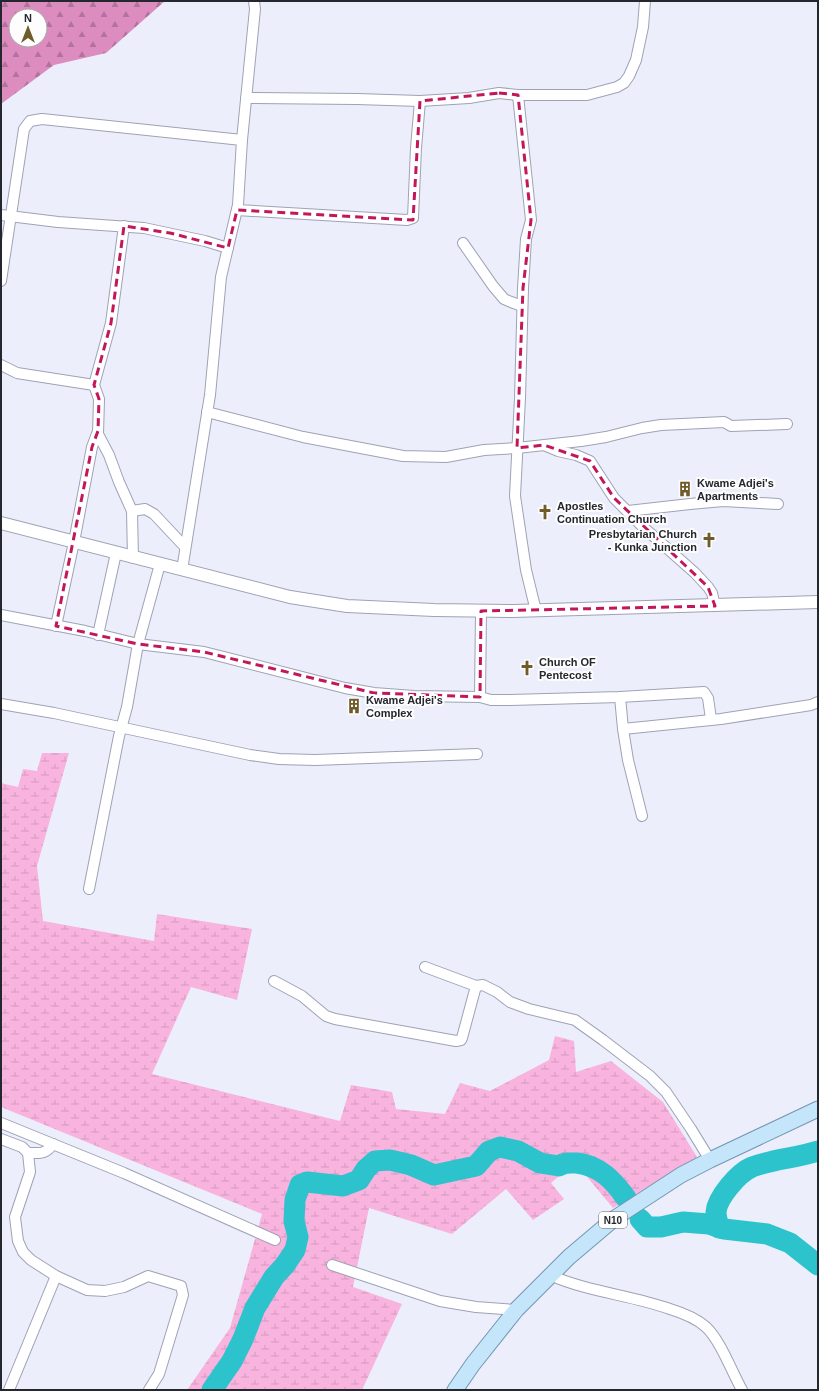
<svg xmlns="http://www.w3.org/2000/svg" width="819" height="1391" font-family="Arial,sans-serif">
<defs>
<pattern id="forest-firs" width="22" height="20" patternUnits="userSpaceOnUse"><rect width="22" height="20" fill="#dd8cc0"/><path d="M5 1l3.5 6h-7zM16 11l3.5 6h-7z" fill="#b3729c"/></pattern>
<pattern id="wetland-marsh" width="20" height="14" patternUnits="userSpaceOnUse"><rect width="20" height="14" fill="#f8b3de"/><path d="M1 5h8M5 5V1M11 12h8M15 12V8" fill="none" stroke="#d49abf"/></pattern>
</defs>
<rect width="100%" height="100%" fill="#eceffb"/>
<path fill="url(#forest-firs)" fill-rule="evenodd" d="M1,1h164l-59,52 -52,12 -53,39zM16,16h24v24h-24z"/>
<polygon fill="url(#wetland-marsh)" points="42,753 69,753 37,866 43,921 154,941 157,914 252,929 237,1000 191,987 152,1074 340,1121 351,1085 392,1092 396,1109 445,1114 460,1083 490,1091 549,1060 555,1036 574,1041 576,1072 611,1061 663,1102 697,1157 613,1208 583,1172 565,1171 551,1183 564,1199 533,1220 506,1189 452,1234 369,1208 353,1287 402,1304 362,1390 187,1390 230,1328 262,1214 1,1107 1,783 18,787 23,769 37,771"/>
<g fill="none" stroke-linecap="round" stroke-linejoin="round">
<g stroke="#2cc3cd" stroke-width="21">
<polyline points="640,1219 647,1227 661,1227 683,1222 709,1224 724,1229 767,1234 790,1243 818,1265"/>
<path d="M719,1228c-1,-5 -3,-11 -3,-16 1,-14 22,-39 36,-45 21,-8 44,-9 66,-16"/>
<path d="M212,1390l20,-29 11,-22 12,-31 19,-31 11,-12 10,-15 3,-13 -4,-16 1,-21 5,-15 7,-3 36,4 16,-6 7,-11 9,-8 15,-1 21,5 23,10 42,-9 13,-15 11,-4 18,4 22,12 19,3c6,-4 10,-3 18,-3 23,3 36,17 49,35"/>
</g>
<g stroke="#9da3b5" stroke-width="12">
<g id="minor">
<polyline points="518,95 531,220 526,239 523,288 520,398 515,496 526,570 536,611"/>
<polyline points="246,98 357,99 420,101 469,98 499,93 518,95 587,95 617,87 624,83 629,76 636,60 643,27 645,1"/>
<polyline points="237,210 407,220 413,218 416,148 420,101"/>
<polyline points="1,215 58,222 144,228 205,241 228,248"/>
<polyline points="124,226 111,323 94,385 99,399 98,434 109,455 119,482 132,511 133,558"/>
<polyline points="463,243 493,286 504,299 511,302 522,306"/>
<polyline points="1,281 24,129 30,121 42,119 242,140"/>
<polyline points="1,365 17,373 94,385"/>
<polyline points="207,412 303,437 403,456 446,457 484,450 517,448 581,441 606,437 642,428 661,425 724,422 731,426 787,424"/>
<polyline points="546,446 558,451 576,455 590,461 614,498 642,526 695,573 708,587 712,593 715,606"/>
<polyline points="132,511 145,509 154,514 185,547"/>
<polyline points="628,511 690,504 723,501 778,504"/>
<polyline points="182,570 210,395 221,277 238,205 242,140 255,9 254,1"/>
<polyline points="1,615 85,631 138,644 204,652 345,688 374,693 414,696 480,697 491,700 510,700 620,697 704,692 708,698 711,719"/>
<polyline points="56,626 74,542 92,447 98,431"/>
<polyline points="98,635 116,553"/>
<polyline points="480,697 481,611"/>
<polyline points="620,697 623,729 628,760 642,816"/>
<polyline points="1,704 54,713 250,755 279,759 315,760 477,754"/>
<polyline points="623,729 721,719 811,705 818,702"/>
<polyline points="89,889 119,736 127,707 138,644 160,564"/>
<polyline points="425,967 476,986 483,985 497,992 510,1002 529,1009 575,1020 603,1040 650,1076 666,1092 691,1129 710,1160"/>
<polyline points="274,981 302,996 326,1016 335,1019 456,1041 461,1040 462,1038 476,986"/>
<polyline points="1,1123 124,1173 275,1240"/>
<polyline points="1,1139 22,1147 28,1153 30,1172 15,1217 18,1241 23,1252 31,1260 56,1276 87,1290 105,1291 124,1287 148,1276 181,1286 183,1295 159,1374 149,1390"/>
<path d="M28,1153c12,0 17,2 25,-9"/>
<polyline points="332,1265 440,1301 476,1307 516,1310"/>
<path d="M550,1275c38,17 81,20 120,34 13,4 26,9 36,18 14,13 26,45 36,63"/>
<polyline points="9,1390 56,1276"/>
</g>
</g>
<g stroke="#9da3b5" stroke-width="14">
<polyline id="tertiary" points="1,523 290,597 347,606 434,610 513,611 818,602"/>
</g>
<g stroke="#7397b1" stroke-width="17">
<polyline id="primary" points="455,1390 473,1364 516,1310 569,1257 615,1218 681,1175 710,1160 818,1109"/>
</g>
<use href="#minor" stroke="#fff" stroke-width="10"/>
<use href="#tertiary" stroke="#fff" stroke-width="12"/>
<use href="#primary" stroke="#c4e5fa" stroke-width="15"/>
</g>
<path fill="none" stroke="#c2185b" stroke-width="3" stroke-dasharray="8 5" stroke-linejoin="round" d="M499,93l19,2 13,125 -8,68 -6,160 27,-3 46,16 24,37 94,89 7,19 -234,5 -1,86 -106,-4 -170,-41 -66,-8 -82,-18 36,-179 6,-16 1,-32 -5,-14 17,-62 13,-97 46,7 58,15 9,-38 176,10 7,-119z"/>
<defs>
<g id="building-bare" transform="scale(1.2)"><path d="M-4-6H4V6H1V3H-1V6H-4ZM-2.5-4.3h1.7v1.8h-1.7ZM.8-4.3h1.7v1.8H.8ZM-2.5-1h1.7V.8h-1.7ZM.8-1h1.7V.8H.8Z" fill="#705b2a" stroke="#fdfdfd" stroke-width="2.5" paint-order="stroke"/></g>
<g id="church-bare" transform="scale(1.2)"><path d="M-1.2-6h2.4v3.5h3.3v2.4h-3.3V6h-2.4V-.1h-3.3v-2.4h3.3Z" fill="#705b2a" stroke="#fdfdfd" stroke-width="2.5" paint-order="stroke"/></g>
</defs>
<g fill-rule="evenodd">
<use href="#building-bare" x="685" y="489"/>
<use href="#church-bare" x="545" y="512"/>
<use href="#church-bare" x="709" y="540"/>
<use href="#church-bare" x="527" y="668"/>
<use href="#building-bare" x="354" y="706"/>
</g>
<g text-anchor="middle" stroke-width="4" stroke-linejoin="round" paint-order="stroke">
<rect fill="#fdfdfd" stroke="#66676c" stroke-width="1" x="599" y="1212" width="28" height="16" rx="3"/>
<g font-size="10" font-weight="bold" fill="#25272e">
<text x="613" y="1224">N10</text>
</g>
<g font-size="11" font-weight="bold" fill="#25272e" stroke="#fdfdfd" text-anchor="start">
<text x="697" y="487">Kwame Adjei's<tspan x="697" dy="13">Apartments</tspan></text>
<text x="557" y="510">Apostles<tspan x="557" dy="13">Continuation Church</tspan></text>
<text x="697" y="538" text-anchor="end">Presbytarian Church<tspan x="697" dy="13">- Kunka Junction</tspan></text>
<text x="539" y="666">Church OF<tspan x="539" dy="13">Pentecost</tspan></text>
<text x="366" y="704">Kwame Adjei's<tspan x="366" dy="13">Complex</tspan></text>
</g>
</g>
<rect width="819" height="1391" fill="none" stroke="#25272e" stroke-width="4"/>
<g transform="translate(28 28)"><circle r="19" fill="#fdfdfd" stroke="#a7a7aa"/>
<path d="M0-3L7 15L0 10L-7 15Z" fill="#705b2a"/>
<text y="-6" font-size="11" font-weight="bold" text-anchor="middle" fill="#25272e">N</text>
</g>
</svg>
